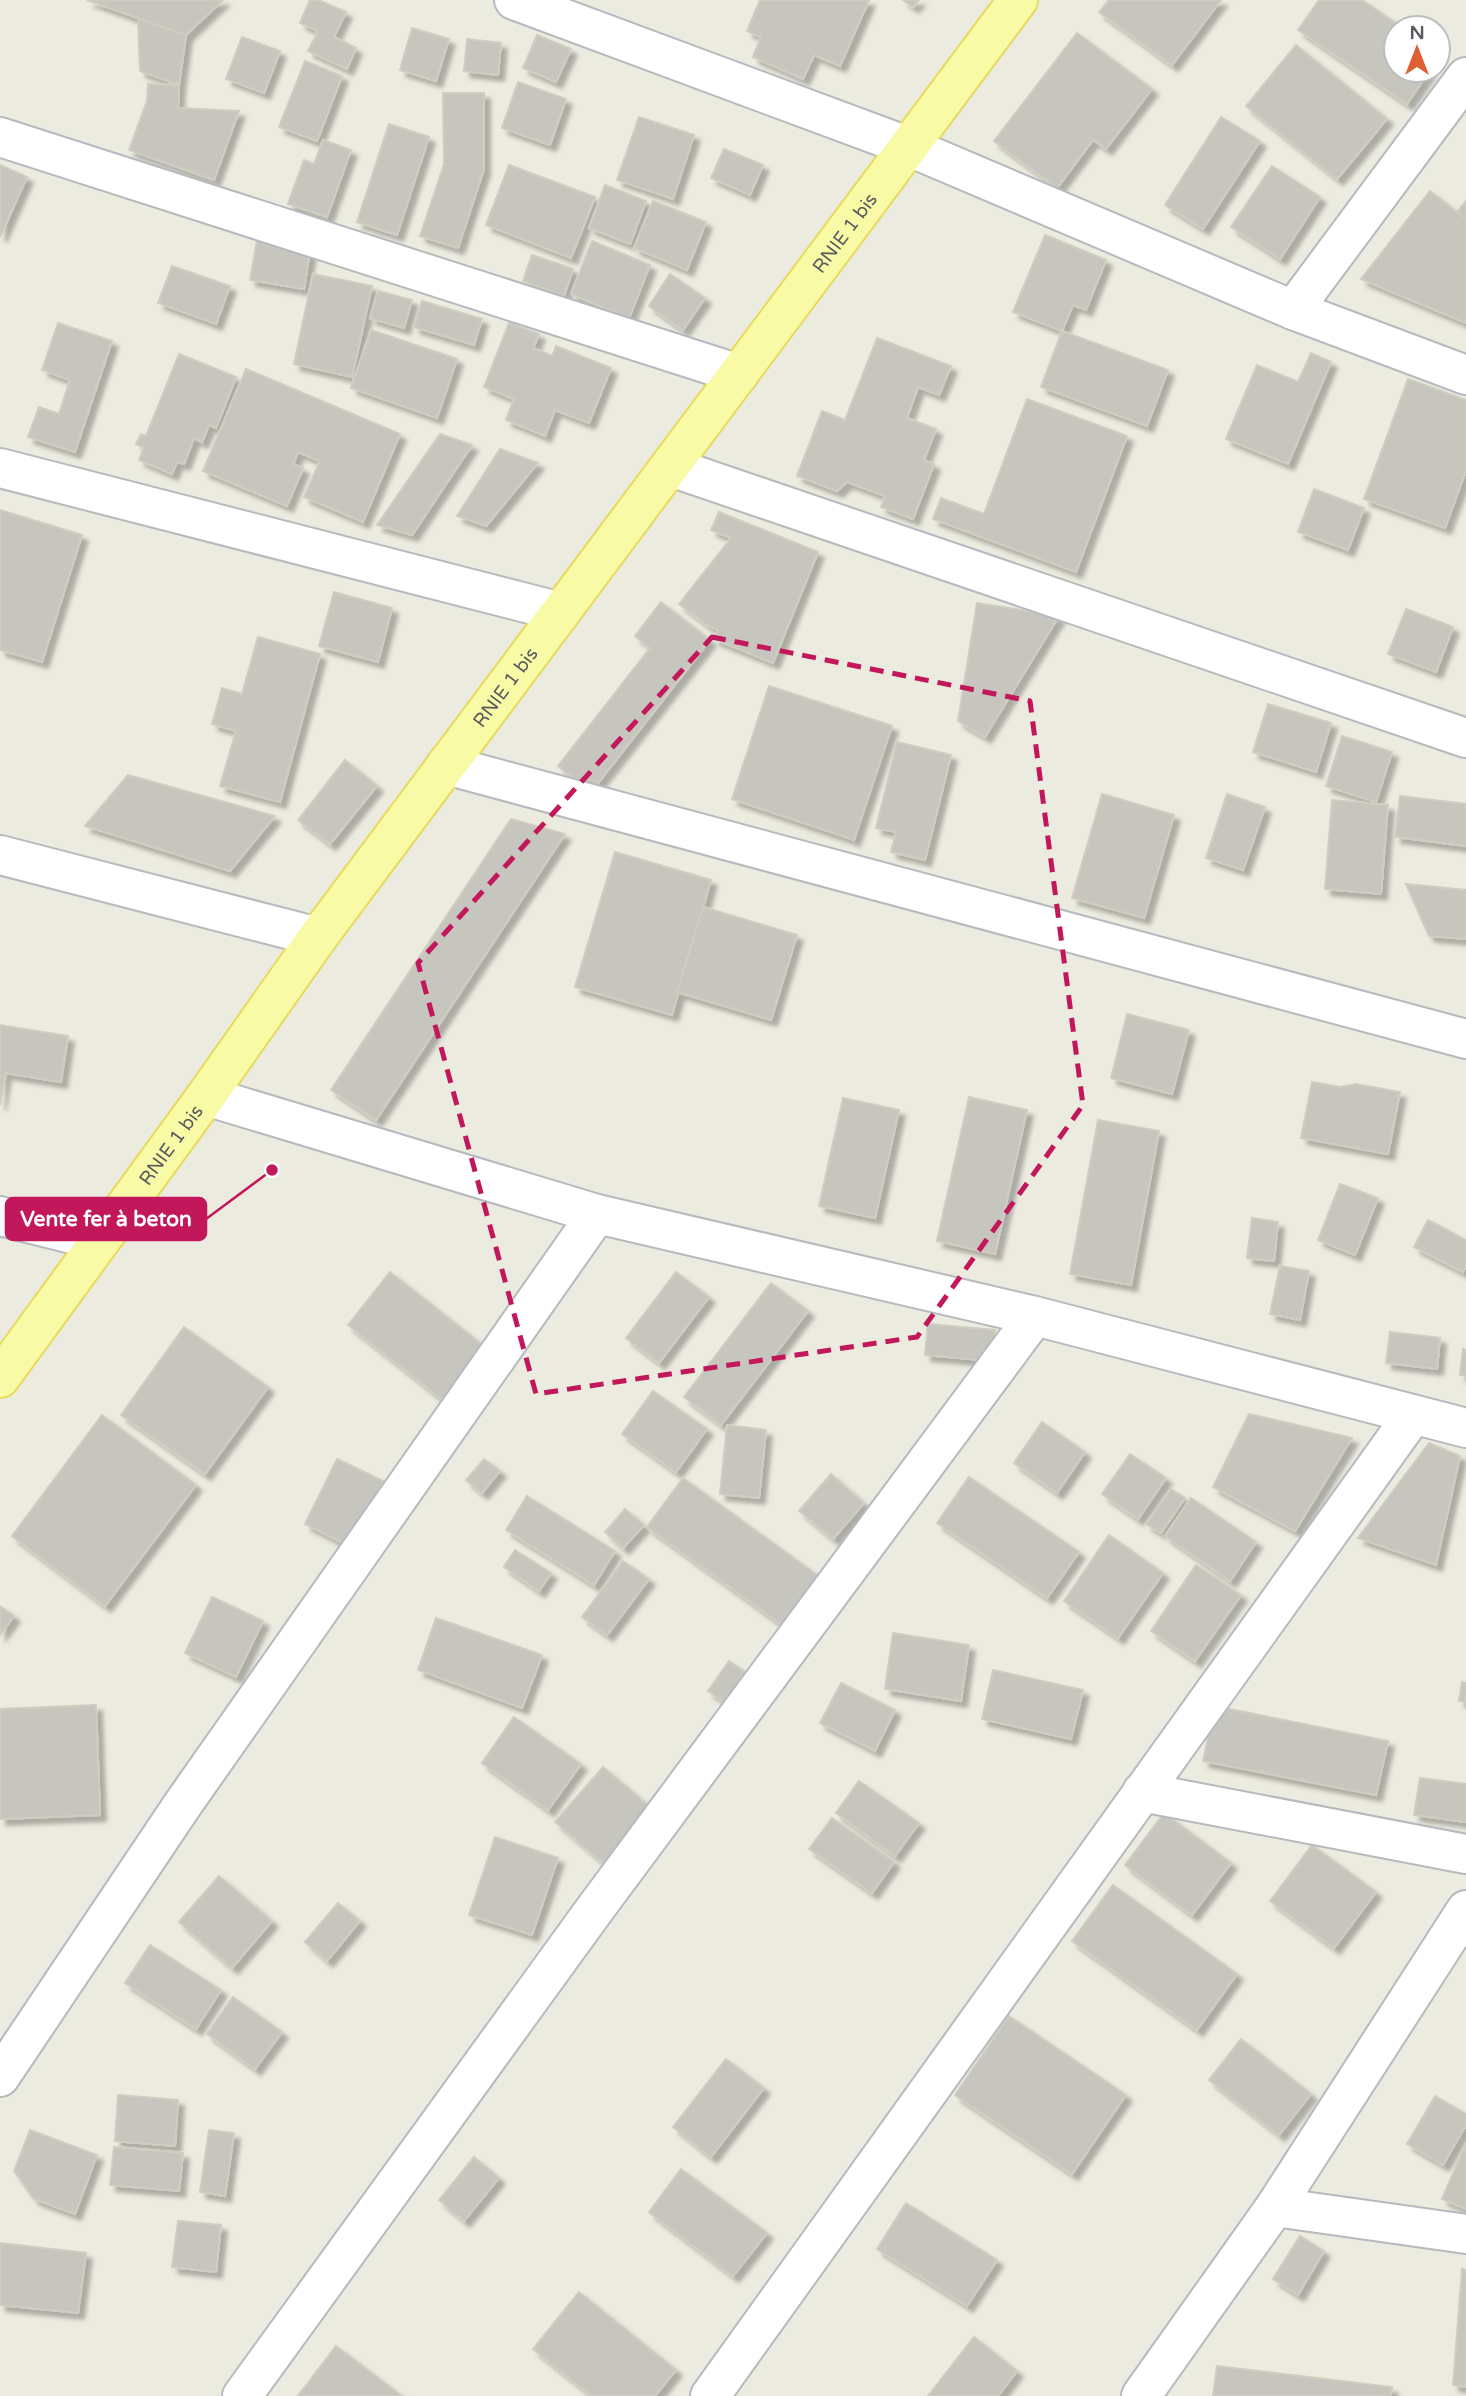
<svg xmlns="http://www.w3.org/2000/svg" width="1466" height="2396" font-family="'Varela Round',sans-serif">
<defs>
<filter id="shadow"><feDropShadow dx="6" dy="6" stdDeviation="2" flood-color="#0004"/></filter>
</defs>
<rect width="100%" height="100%" fill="#ebebe0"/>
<g fill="#c6c5be" stroke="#cfcdbf" stroke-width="2" filter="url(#shadow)">
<polygon points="87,0 223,0 186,35"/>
<polygon points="310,0 318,0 346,12 334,37 356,48 347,69 308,51 318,31 300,23"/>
<polygon points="760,0 869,0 840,66 814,55 803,79 753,57 761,37 747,31"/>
<polygon points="903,0 919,0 913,7"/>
<polygon points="1109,0 1221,0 1172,65 1099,12"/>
<polygon points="1319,0 1362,0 1403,28 1396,28 1396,70 1430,70 1407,104 1298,30"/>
<polygon points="138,19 186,35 179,85 140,71"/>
<polygon points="412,28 449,39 436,81 400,70"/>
<polygon points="1077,33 1152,89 1106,149 1093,140 1057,188 994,141"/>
<polygon points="537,35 571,49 556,82 523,68"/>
<polygon points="242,37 280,51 264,93 226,79"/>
<polygon points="467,39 501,43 498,75 464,71"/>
<polygon points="1296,45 1387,119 1337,179 1246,106"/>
<polygon points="305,61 342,76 317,141 279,127"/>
<polygon points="518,82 566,99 550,145 502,128"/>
<polygon points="148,84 179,85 178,108 239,111 214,180 129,150 147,101"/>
<polygon points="443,93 484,93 484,169 458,248 420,236 444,164"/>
<polygon points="639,117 694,135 673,199 617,180"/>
<polygon points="1221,117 1260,141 1203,229 1165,205"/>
<polygon points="389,124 429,137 397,235 357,222"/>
<polygon points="323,140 351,150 327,217 288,204 304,160 314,164"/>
<polygon points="724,149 763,165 750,195 711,178"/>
<polygon points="0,165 27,177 0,237"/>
<polygon points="509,165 595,197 571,258 486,225"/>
<polygon points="1272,166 1320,197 1280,259 1231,227"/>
<polygon points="605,185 646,201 630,244 589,228"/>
<polygon points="1430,191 1466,219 1466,323 1361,279"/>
<polygon points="653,201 706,222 687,270 634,248"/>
<polygon points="1466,201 1466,219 1457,212"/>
<polygon points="1045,235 1106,260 1086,310 1073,305 1062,331 1013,312"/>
<polygon points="257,240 310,250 304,289 250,280"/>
<polygon points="592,241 650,265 629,318 571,294"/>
<polygon points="532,255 573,269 564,296 523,281"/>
<polygon points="172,266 230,286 216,324 158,303"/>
<polygon points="313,274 372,286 352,377 294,364"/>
<polygon points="670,274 705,298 683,330 649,306"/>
<polygon points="378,291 412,300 404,328 370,318"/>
<polygon points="422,301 482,319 474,345 414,327"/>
<polygon points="58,323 112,341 75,452 28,437 39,407 59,414 70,380 42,370"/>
<polygon points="509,323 539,334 533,348 552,356 556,346 611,368 589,423 555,410 545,436 506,420 514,399 484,387"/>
<polygon points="371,330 457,359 437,418 351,388"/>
<polygon points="1062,331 1168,370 1147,426 1041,387"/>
<polygon points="877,338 951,366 939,395 918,387 907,418 936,429 924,460 934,464 913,519 881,507 885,496 847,482 837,491 797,476 822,411 845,420"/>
<polygon points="1311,353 1331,362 1288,464 1226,439 1257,365 1298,382"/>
<polygon points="179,354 236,377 216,428 209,425 202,442 194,438 184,464 177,462 172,474 139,460 144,448 136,444 141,434 146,436"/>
<polygon points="246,369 400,434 363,522 304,497 320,461 298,452 293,464 303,468 287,506 203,471"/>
<polygon points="1408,379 1466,400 1466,470 1445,528 1364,499"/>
<polygon points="1027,399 1127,436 1076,572 933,519 941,498 984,514"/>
<polygon points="440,434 472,445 412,535 377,525"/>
<polygon points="500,449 538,463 486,526 457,516"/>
<polygon points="1314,489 1364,508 1348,550 1298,532"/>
<polygon points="0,510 82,535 42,662 0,650"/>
<polygon points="719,512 818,552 773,663 714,639 718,630 707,625 679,604 731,538 711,530"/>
<polygon points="334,592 392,608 378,662 319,646"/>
<polygon points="661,602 710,640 591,792 558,766 650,648 635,636"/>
<polygon points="977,603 1059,616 985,737 958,721"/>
<polygon points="1406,609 1453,627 1436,672 1388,654"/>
<polygon points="258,637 320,654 280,802 220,786 236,731 212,724 222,688 242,694"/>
<polygon points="769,686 892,726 854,840 732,799"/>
<polygon points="1268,704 1331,723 1316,772 1253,752"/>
<polygon points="1342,736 1392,752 1376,802 1326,786"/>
<polygon points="897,742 951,755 925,860 891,852 896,832 876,828"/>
<polygon points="345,760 377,786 330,844 298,820"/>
<polygon points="128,775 275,816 230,871 85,826"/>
<polygon points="1102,794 1174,815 1144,918 1072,898"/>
<polygon points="1227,794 1265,807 1243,870 1206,858"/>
<polygon points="1400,796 1466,804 1466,846 1395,837"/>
<polygon points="1332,800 1388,805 1381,894 1325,889"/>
<polygon points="511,819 565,834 376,1120 331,1090"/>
<polygon points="615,852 711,880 672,1015 575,987"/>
<polygon points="1406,884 1466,890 1466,939 1429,936"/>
<polygon points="703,907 797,935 771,1020 677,992"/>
<polygon points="1127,1014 1189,1030 1172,1094 1111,1078"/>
<polygon points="0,1025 68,1036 61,1082 5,1073 0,1105"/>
<polygon points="1312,1082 1340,1087 1356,1084 1400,1092 1388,1154 1301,1138"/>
<polygon points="969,1097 1027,1110 995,1254 937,1241"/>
<polygon points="843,1098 899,1110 875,1218 819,1206"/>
<polygon points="1098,1120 1159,1131 1131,1285 1070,1274"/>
<polygon points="1340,1184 1378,1198 1355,1255 1318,1240"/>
<polygon points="1252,1218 1278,1222 1274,1261 1247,1258"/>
<polygon points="1428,1220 1466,1240 1466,1266 1463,1272 1414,1247"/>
<polygon points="1280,1266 1309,1271 1300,1320 1270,1314"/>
<polygon points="390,1272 485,1347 443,1400 348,1325"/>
<polygon points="676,1272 709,1297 659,1363 626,1338"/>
<polygon points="771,1283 808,1311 721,1425 684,1397"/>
<polygon points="928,1324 995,1330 992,1361 925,1355"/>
<polygon points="184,1327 268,1387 205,1474 121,1415"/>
<polygon points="1390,1332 1440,1338 1437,1369 1386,1363"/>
<polygon points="1463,1349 1466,1350 1466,1375 1460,1375"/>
<polygon points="653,1391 707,1429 676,1472 622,1434"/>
<polygon points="1249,1414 1352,1438 1295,1531 1213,1487"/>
<polygon points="102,1415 196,1485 105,1606 12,1536"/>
<polygon points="1042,1422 1085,1452 1057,1493 1014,1463"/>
<polygon points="727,1425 766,1430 759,1498 720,1494"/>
<polygon points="1429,1443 1460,1456 1436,1565 1358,1538"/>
<polygon points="1130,1454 1166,1478 1138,1519 1102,1494"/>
<polygon points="337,1459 383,1481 351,1547 305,1524"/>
<polygon points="484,1459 500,1471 482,1493 466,1480"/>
<polygon points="831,1474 864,1503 833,1539 799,1511"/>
<polygon points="969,1477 1079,1552 1047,1598 937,1523"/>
<polygon points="683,1478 821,1578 785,1627 647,1527"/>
<polygon points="1171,1489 1185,1498 1161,1533 1146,1524"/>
<polygon points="527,1496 615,1551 594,1585 506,1530"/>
<polygon points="1191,1498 1256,1542 1230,1581 1165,1536"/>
<polygon points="625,1509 644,1525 623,1548 605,1532"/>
<polygon points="1109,1535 1163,1573 1118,1638 1064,1601"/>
<polygon points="515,1550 551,1573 539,1591 504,1567"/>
<polygon points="623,1561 649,1579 607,1635 582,1617"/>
<polygon points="1196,1565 1241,1595 1195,1661 1151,1631"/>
<polygon points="212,1597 263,1621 236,1677 185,1653"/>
<polygon points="0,1606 14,1616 0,1635"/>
<polygon points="436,1618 542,1655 522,1708 418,1670"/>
<polygon points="893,1633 969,1645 961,1701 885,1689"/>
<polygon points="729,1661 750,1675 729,1705 708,1691"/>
<polygon points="993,1670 1083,1690 1071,1739 982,1719"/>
<polygon points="1462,1682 1466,1683 1466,1702 1459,1701"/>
<polygon points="841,1683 895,1710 875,1751 820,1723"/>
<polygon points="96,1705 100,1815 0,1819 0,1709"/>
<polygon points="1215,1706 1388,1741 1376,1795 1203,1761"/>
<polygon points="514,1717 581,1764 548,1810 482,1763"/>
<polygon points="603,1767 655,1811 607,1866 555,1822"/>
<polygon points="1420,1778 1466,1784 1466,1822 1414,1815"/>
<polygon points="859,1781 919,1823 895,1856 836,1813"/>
<polygon points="1164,1813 1231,1863 1192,1915 1125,1865"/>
<polygon points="832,1818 894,1862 872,1893 809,1849"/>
<polygon points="495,1837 558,1858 532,1935 469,1915"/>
<polygon points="1312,1845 1376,1892 1334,1948 1270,1901"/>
<polygon points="219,1876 272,1921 232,1968 179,1922"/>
<polygon points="1113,1885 1237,1974 1197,2030 1072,1941"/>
<polygon points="338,1903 360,1921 327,1961 305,1942"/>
<polygon points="150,1945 221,1990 196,2029 125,1983"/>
<polygon points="233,1997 282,2032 255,2069 207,2034"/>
<polygon points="1009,2016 1126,2095 1072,2174 955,2095"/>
<polygon points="1241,2039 1311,2094 1279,2135 1209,2080"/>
<polygon points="726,2059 764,2088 711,2157 673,2127"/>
<polygon points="118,2095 178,2100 175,2146 115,2141"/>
<polygon points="1435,2096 1466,2114 1466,2125 1443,2165 1407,2144"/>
<polygon points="30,2130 97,2155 75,2214 34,2199 14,2171"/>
<polygon points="209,2130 234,2133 225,2196 200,2192"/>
<polygon points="1466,2143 1466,2209 1442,2199"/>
<polygon points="114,2147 183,2153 179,2191 110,2185"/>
<polygon points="474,2157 499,2178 464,2221 439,2200"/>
<polygon points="681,2169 767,2233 733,2276 649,2212"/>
<polygon points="906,2203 997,2260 967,2306 877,2249"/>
<polygon points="178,2221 221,2225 216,2272 172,2267"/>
<polygon points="1300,2236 1324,2251 1298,2295 1273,2279"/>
<polygon points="0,2243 86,2253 78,2313 0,2305"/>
<polygon points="1462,2269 1466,2270 1466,2387 1453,2385"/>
<polygon points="579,2292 676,2370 655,2396 592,2396 533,2349"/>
<polygon points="974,2337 1017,2371 998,2396 928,2396"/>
<polygon points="336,2346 402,2396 298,2396"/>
<polygon points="1217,2366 1392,2387 1390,2396 1213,2396"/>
</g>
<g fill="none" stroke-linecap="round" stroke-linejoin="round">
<g stroke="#b8b9be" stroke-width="42">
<g id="minor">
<polyline points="514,0 907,146 1293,310 1466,375"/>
<polyline points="0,137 739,374"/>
<polyline points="1293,310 1466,77"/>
<polyline points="671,467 1466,738"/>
<polyline points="0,468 561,612"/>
<polyline points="446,765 1466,1039"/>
<polyline points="0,855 318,937"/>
<polyline points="206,1096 597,1214 1035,1316 1466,1428"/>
<polyline points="0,1216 100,1241"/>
<polyline points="1142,1792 1466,1854"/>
<polyline points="0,2077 183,1804 597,1214"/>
<polyline points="1275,2207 1466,2234"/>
<polyline points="242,2396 592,1913 1035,1316"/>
<polyline points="710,2396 1413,1415"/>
<polyline points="1141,2396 1275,2207 1466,1910"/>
</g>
</g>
<g stroke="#e8da5c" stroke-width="42">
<g id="major">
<path id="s1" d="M0,1378l206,-282 112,-159 700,-937"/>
</g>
</g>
<use href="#minor" stroke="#fff" stroke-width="38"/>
<use href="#major" stroke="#f8faa6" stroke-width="38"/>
</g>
<path fill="none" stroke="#c2185b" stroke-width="5" stroke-dasharray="14 9" stroke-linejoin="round" d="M712,637l318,64 53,404 -166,232 -381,57 -118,-431z"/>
<g text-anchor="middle" stroke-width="5" stroke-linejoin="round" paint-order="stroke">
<g font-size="19" fill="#595b60" stroke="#fff">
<text dy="7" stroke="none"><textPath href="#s1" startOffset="1423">RNIE 1 bis</textPath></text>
<text dy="7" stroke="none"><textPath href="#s1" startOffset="856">RNIE 1 bis</textPath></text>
<text dy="7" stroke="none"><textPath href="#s1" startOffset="289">RNIE 1 bis</textPath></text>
</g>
</g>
<path fill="none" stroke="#c2185b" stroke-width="2.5" d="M272 1170L206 1219"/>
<circle fill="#c2185b" stroke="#fff" stroke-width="2.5" cx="272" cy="1170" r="7"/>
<rect fill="#c2185b" stroke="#c2185b" stroke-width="2.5" x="6" y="1198" width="200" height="42" rx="7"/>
<g font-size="21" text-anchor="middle" font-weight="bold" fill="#fff">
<text x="106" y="1226">Vente fer à beton</text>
</g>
<g transform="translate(1417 49)"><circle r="33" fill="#ffffff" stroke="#bdbdbf" stroke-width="2"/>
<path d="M0-5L12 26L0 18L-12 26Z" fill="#de5f33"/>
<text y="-10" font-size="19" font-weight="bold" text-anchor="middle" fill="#595b60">N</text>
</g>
</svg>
